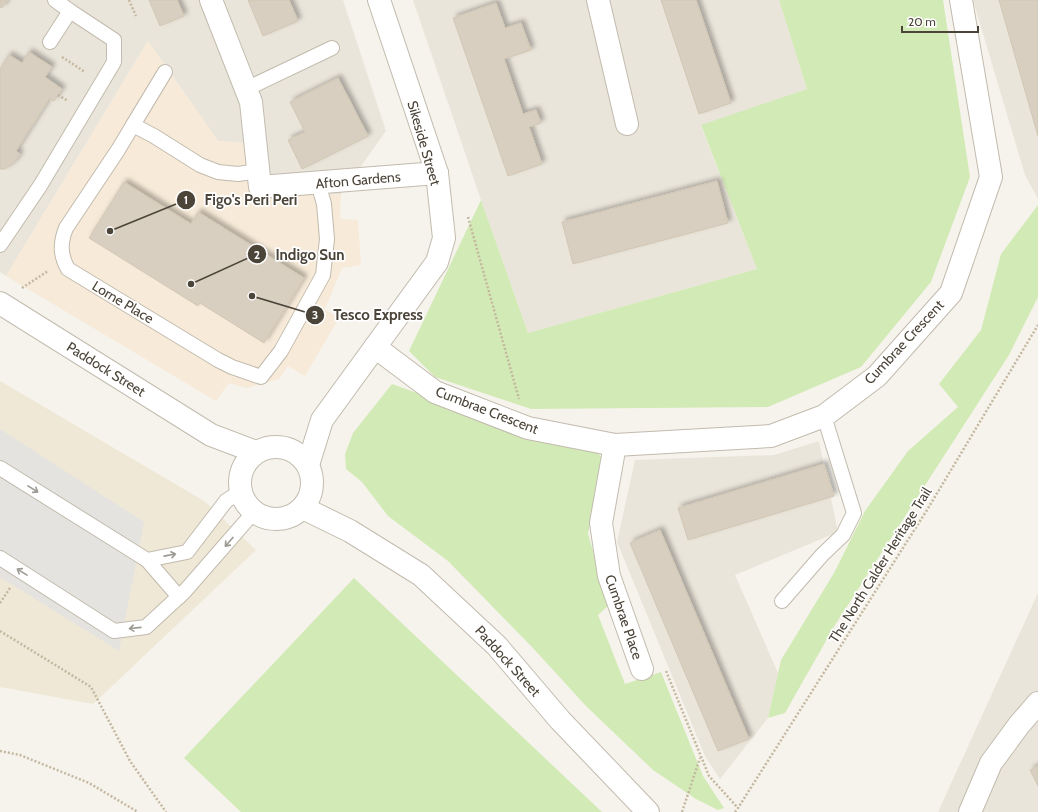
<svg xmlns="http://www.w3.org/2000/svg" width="1038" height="812" font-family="Cabin,sans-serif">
<defs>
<filter id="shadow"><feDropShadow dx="3.5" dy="-3.5" stdDeviation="2" flood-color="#0004"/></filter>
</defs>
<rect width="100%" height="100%" fill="#f6f3ec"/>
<g fill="#eae5da">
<polygon points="0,0 343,0 386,131 341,194 252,195 246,143 218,141 148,41 6,276 0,272"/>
<polygon points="413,0 779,0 807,89 701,126 757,269 528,333 481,200"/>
<polygon points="973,0 1038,0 1038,199 1025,175"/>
<polygon points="819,441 838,532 735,575 778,673 768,718 720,779 705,756 617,542 635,460 774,455"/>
<polygon points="1038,593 1038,812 938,812"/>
</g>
<polygon fill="#f7ead8" points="148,41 218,141 246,143 252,195 341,194 340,219 358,220 361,265 342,268 325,309 339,318 305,376 288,366 279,379 247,388 229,383 216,401 6,276"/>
<polygon fill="#efe8d6" points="0,381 204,501 256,550 93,704 0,687"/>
<g fill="#d2eab5">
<polygon points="779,0 943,0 970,177 931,282 861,367 768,407 531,409 435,377 409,351 481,200 528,333 757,269 701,125 807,89"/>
<polygon points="1038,205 1038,297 1009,355 835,625 785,713 768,718 781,660 834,573 865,511 908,451 958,407 939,384 981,330 1001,254"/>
<polygon points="392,384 433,399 592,446 603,459 588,534 609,605 598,615 625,684 661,672 703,776 724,808 718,810 696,799 653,770 586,706 532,647 448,561 388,516 362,482 346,469 345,454 353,433"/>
<polygon points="354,578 602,812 241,812 184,758"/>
</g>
<polygon fill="#e5e3e0" points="0,429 144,522 119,651 0,577"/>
<g fill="#d8cfc1" stroke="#d3c7b4" filter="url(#shadow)">
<polygon points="0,0 7,0 2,8 0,7"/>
<polygon points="149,0 177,0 184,16 160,26"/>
<polygon points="248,0 289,0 298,21 263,36"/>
<polygon points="661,0 696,0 731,103 699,114"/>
<polygon points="999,0 1037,0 1038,2 1038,136"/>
<polygon points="496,3 505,28 521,23 531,50 504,59 523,114 536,110 541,123 529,127 542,164 508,176 453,18"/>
<polygon points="29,52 52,67 45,77 62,89 54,101 49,99 16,151 20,154 14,163 5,169 0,169 0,69 9,55 22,63"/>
<polygon points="338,78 368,136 302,169 288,140 305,132 290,102"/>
<polygon points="717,181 728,223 573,264 562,222"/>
<polygon points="124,182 191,224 198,212 304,278 264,343 200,303 198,306 89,238"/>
<polygon points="824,464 834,496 688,540 678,508"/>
<polygon points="660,530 749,739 718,751 630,543"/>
<polygon points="1038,766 1038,786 1030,770"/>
</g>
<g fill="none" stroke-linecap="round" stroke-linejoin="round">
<g stroke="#c2bbae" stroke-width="16">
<g id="service">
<polyline points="50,42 70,11"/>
<polyline points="246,89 332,48"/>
<polyline points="133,125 165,72"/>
<path d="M258,171l-20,3 -20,-2 -18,-7 -46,-29 -21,-11 -15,25 -52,78c-6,15 -6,27 2,41l150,91 14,7 29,10 20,-26 42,-76 4,-36 -3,-35 -6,-21"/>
<polyline points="0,245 40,186 114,62 114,40 70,11 55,0"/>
<polyline points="0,468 147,560 187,552 226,501 240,492"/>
<polyline points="0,558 114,631 146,627 185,591 254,512"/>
<polyline points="147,560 179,597"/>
<polyline points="782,601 822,555 843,535 854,513 824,416"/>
</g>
</g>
<g stroke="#c2bbae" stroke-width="24">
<g id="minor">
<polyline points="211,0 251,102 260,187 437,173"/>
<polyline points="598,0 627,124"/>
<polyline points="375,347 435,392 528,428 615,445 771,436 824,416 877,376 951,293 991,177 961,0"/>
<polyline points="615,445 601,523 609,576 642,669"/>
<polyline points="970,812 991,763 1019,725 1038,703"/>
</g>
</g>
<g stroke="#c2bbae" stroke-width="24">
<g id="tertiary">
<polyline points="0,303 211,435 256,452"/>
<circle cx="276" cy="483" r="36"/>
<polyline points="308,465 322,420 437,262 444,238 437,173 379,0"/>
<polyline points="303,508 350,531 421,575 497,646 560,720 648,812"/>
</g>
</g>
<g stroke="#c4b79f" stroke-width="2.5" stroke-dasharray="2 2" stroke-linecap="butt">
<polyline points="129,0 136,16"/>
<polyline points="62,57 85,72"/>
<polyline points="58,95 68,101"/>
<polyline points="468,217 519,399"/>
<polyline points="22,288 48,271"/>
<polyline points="0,603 10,588"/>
<polyline points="0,631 91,687 130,761 166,812"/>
<polyline points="666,671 709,776 738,808"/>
<polyline points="0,751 20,755 89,783 138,812"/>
<polyline points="682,812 700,758"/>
<polyline points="735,812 738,808 927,510 1038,325"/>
</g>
<use href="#service" stroke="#fff" stroke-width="14"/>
<use href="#minor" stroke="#fff" stroke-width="22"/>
<use href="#tertiary" stroke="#fff" stroke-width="22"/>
</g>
<defs><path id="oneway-shaft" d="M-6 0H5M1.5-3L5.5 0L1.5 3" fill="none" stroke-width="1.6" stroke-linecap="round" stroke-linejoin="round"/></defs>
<g stroke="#9c9892">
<use href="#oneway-shaft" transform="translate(33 489) rotate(32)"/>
<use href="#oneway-shaft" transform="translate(229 542) rotate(131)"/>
<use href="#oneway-shaft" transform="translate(170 555) rotate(-11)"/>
<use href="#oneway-shaft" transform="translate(22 572) rotate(-148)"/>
<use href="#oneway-shaft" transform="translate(135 628) rotate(174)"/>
</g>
<g text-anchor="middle" stroke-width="3.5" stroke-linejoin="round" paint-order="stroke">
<g font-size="14" fill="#4b4439" stroke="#fff">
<text transform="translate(424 143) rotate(74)" y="5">Sikeside Street</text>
<text transform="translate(358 180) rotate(-5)" y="5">Afton Gardens</text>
<text transform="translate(123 302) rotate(31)" y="5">Lorne Place</text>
<text transform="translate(904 342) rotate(-47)" y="5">Cumbrae Crescent</text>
<text transform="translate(106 369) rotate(32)" y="5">Paddock Street</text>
<text transform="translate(487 410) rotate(21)" y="5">Cumbrae Crescent</text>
<text transform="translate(880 565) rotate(-58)" y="5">The North Calder Heritage Trail</text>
<text transform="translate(624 617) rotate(71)" y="5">Cumbrae Place</text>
<text transform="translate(508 661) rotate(48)" y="5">Paddock Street</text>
</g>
</g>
<path fill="none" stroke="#4b4439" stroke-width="1.5" d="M110 231L186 200M191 284L257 254M252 296L315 315"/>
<g fill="#4b4439" stroke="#fff" stroke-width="1.5">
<circle cx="110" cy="231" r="4"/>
<circle cx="191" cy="284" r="4"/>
<circle cx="252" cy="296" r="4"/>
<circle cx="186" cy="200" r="10"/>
<circle cx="257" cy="254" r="10"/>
<circle cx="315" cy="315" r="10"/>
</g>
<g font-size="12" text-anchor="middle" font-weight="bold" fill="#fff">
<text x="186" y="204">1</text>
<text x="257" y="259">2</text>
<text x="315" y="319">3</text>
</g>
<g font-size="15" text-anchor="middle" font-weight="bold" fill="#4b4439" stroke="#fff" stroke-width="3.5" stroke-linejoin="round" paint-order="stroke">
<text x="251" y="205">Figo's Peri Peri</text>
<text x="310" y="260">Indigo Sun</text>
<text x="378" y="320">Tesco Express</text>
</g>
<path d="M902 26v6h76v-6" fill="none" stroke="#4b4439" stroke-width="2"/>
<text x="908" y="26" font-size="12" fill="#4b4439" stroke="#ffffff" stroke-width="3" paint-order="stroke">20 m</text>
</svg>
